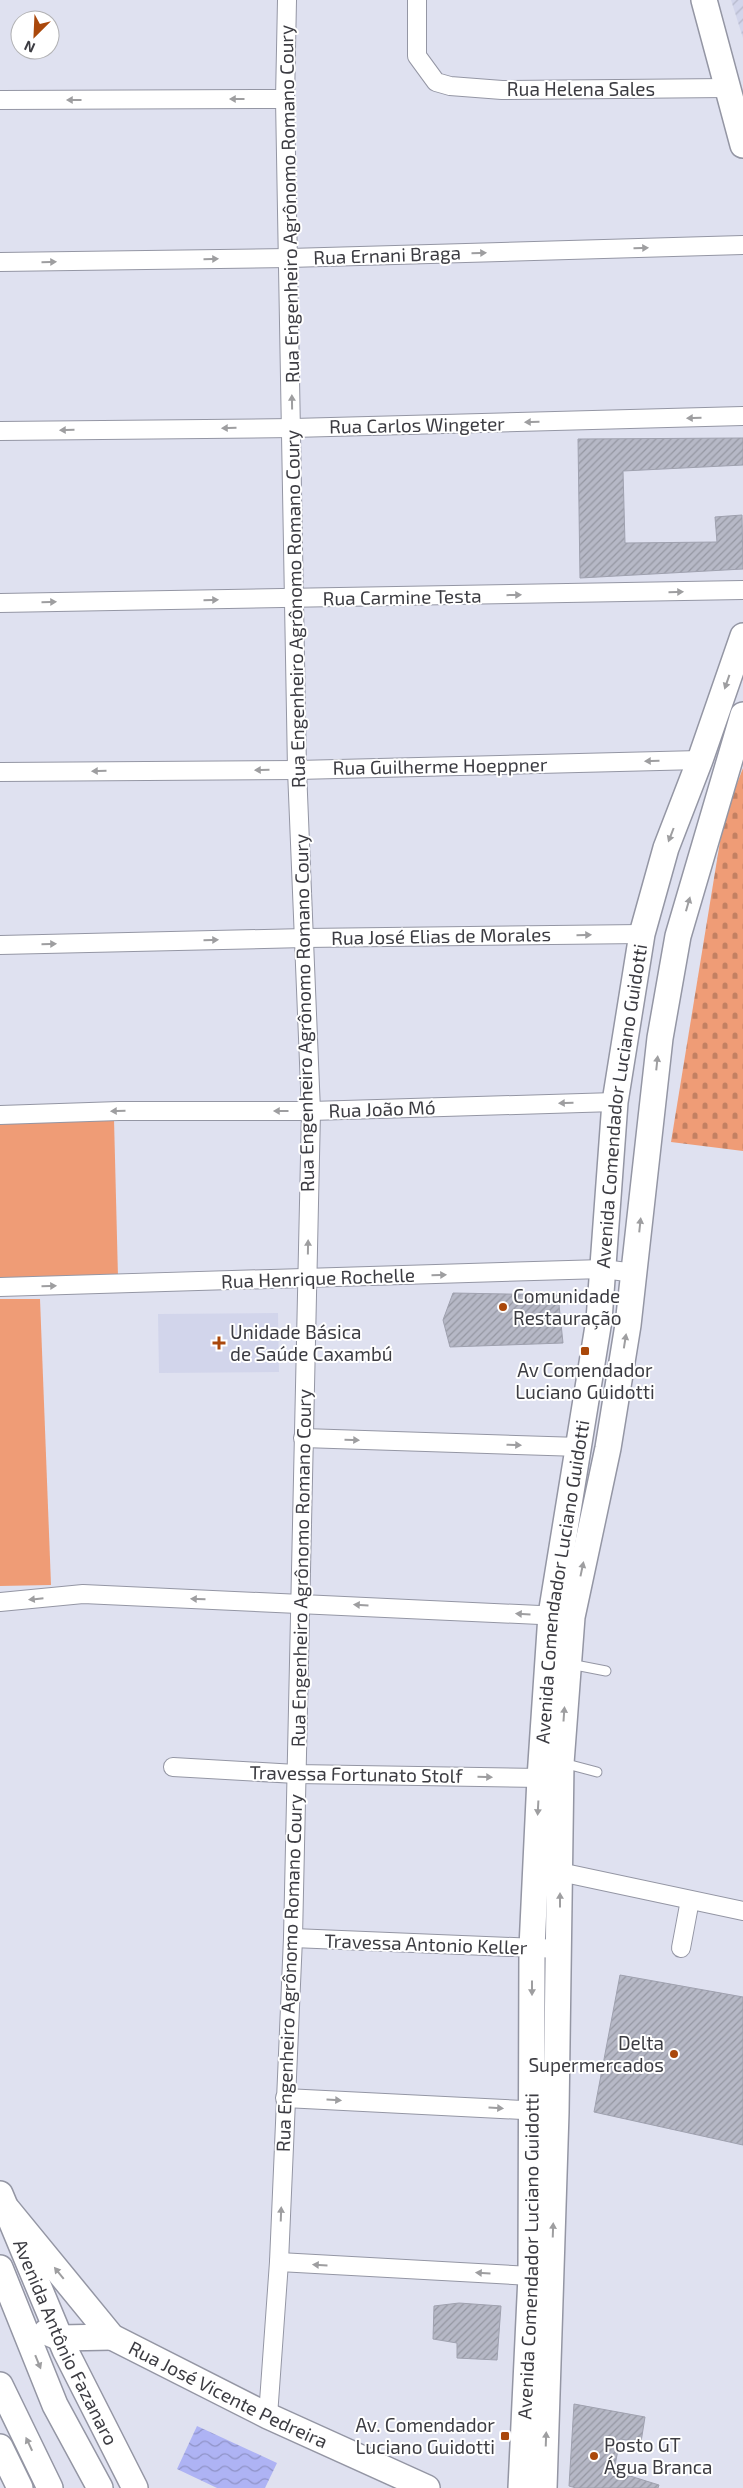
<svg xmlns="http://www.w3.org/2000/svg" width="743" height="2488" font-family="'Exo 2',sans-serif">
<defs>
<pattern id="industrial-furrows" width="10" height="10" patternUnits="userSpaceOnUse" patternTransform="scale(1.25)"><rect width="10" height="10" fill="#d2d5eb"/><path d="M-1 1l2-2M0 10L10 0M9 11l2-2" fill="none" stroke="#b5b8cb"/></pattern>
<pattern id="cemetery-stones" width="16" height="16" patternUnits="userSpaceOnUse" patternTransform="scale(1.25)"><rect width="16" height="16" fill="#ef9c76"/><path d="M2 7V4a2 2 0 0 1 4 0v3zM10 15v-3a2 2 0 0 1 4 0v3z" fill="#c38062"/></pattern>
<pattern id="water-waves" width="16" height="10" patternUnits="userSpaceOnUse" patternTransform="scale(1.25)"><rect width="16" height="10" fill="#aeb3f4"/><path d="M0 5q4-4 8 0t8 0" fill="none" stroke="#8f93c7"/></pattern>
<pattern id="building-hatch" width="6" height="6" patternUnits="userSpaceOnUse" patternTransform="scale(1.25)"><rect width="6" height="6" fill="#b6b8c6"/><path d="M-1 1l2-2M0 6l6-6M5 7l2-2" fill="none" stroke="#9597a2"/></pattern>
</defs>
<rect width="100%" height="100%" fill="#dfe1f0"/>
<polygon fill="#d2d5eb" points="278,1313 279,1372 159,1373 158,1314"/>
<polygon fill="url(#industrial-furrows)" points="731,0 743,0 743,38"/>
<polygon fill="url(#cemetery-stones)" points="743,768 743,1151 671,1142 724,817"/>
<g fill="#ef9c76">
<polygon points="114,1119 118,1277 0,1279 0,1122"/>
<polygon points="0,1299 40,1299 51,1585 0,1586"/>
</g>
<polygon fill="url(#water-waves)" points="197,2426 277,2463 265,2488 217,2488 177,2469"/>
<g fill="url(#building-hatch)" stroke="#9fa1af">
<polygon points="743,438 743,465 623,471 625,543 717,542 715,517 742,515 743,569 580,578 578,439"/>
<polygon points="453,1293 558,1295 563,1343 450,1347 443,1320"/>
<polygon points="620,1975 743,1997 743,2145 594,2112"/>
<polygon points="459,2303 501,2306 497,2360 457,2358 457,2343 433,2339 434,2306"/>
<polygon points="574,2404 645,2417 641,2442 620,2439 614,2471 659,2485 658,2488 576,2488 569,2486"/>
</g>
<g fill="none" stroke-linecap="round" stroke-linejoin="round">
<g stroke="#9496a4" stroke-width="11">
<g id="lane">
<polyline points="570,1664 606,1671"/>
<polyline points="563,1763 597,1772"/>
</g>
</g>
<g stroke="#9496a4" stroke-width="20">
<g id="street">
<polyline points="417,0 417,56 436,82 450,86 502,90 727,88"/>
<polyline points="0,100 285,99"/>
<polyline points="0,262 289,258 743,245"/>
<polyline points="0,431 293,428 743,416"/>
<polyline points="0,603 743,590"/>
<polyline points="0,772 297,770 700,760"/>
<polyline points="0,945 305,938 642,934"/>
<polyline points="0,1115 119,1111 311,1111 615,1102"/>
<polyline points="0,1287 603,1269 635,1273"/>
<polyline points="303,1438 580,1447"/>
<polyline points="0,1602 83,1594 561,1616"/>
<polyline points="173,1767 296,1774 540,1778"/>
<polyline points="560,1872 743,1911"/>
<polyline points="293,1938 560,1949"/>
<polyline points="681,1948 690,1900"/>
<polyline points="285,2098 542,2111"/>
<polyline points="279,2262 531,2276"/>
<polyline points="268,2416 279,2262 293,1938 311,1111 297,770 285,99 287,0"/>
</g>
</g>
<g stroke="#9496a4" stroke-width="28">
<g id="secondary">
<polyline points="704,0 743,145"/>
<path id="s1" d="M0,2194l65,156 70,138"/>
<path id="s2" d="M8,2210l104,127 156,79 159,72"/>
<polyline points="0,2268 55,2405 100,2488"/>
<polyline points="46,2332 60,2338 112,2337"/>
<polyline points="0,2385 50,2488"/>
<polyline points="0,2447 20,2488"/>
<path id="s3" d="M521,2488l10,-212 1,-328 8,-170 11,-163 48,-295 16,-218 27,-168 24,-86 34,-88 43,-124"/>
<polyline points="544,2488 556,2112 561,1763 572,1617 608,1448 628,1325 660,1038 678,936 743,715"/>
</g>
</g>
<use href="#lane" stroke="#fff" stroke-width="9"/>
<use href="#street" stroke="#fff" stroke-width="18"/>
<use href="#secondary" stroke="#fff" stroke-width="25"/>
</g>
<defs><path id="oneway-solid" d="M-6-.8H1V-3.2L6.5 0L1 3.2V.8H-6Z" transform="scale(1.25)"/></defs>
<g fill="#9e9ea0">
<use href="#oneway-solid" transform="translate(237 99) rotate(180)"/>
<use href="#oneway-solid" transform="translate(74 100) rotate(180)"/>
<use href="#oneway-solid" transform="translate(641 248) rotate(-2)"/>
<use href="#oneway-solid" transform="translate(479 253) rotate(-2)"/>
<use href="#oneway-solid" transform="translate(211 259) rotate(-1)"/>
<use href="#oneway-solid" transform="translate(49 262) rotate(-1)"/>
<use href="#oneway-solid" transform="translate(292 402) rotate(-91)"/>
<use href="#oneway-solid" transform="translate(694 418) rotate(179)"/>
<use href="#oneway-solid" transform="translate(532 422) rotate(179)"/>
<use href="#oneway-solid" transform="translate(229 428) rotate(179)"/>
<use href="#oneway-solid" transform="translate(67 430) rotate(179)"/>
<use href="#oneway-solid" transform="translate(676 592) rotate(-1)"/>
<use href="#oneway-solid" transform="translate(514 595) rotate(-1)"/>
<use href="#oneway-solid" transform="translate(211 600) rotate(-1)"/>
<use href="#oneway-solid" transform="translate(49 602) rotate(-1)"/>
<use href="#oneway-solid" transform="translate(727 682) rotate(109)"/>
<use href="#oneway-solid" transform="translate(652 761) rotate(179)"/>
<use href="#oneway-solid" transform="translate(262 770) rotate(179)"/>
<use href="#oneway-solid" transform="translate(99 771) rotate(179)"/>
<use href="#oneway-solid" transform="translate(671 835) rotate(111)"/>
<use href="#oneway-solid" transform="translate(688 904) rotate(-74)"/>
<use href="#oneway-solid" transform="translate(584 935) rotate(-1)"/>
<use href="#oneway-solid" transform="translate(211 940) rotate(-1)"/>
<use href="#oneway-solid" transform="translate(49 944) rotate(-1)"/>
<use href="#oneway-solid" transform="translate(657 1063) rotate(-84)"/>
<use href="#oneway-solid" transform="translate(566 1103) rotate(178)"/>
<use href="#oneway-solid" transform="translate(118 1111) rotate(179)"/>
<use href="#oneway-solid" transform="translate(281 1111) rotate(180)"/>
<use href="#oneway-solid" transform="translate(640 1225) rotate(-84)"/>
<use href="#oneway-solid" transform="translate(308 1247) rotate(-89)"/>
<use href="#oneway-solid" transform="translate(439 1275) rotate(-2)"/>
<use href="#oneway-solid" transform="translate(49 1286) rotate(-2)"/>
<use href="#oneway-solid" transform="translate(625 1341) rotate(-81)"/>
<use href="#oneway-solid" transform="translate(352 1440) rotate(2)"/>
<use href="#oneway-solid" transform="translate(514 1445) rotate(2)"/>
<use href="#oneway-solid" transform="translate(582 1569) rotate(-78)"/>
<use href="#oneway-solid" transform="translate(36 1599) rotate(174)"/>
<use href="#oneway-solid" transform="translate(198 1599) rotate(-178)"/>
<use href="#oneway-solid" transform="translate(361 1605) rotate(-177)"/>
<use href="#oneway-solid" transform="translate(523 1614) rotate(-177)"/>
<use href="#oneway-solid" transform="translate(564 1714) rotate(-86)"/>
<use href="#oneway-solid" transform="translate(485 1777) rotate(1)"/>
<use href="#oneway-solid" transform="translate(538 1808) rotate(93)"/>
<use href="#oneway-solid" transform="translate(560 1900) rotate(-90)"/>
<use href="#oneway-solid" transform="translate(532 1988) rotate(90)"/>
<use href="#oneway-solid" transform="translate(334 2100) rotate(3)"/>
<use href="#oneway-solid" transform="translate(496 2108) rotate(3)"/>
<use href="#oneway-solid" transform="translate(281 2214) rotate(-88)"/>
<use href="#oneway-solid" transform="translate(553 2230) rotate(-88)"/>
<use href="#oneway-solid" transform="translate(320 2265) rotate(-177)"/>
<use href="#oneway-solid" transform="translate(59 2273) rotate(-129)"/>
<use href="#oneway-solid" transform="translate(483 2273) rotate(-177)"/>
<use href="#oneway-solid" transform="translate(38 2362) rotate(68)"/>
<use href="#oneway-solid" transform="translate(546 2439) rotate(-88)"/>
<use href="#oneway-solid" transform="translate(29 2444) rotate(-115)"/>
</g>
<g fill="#aa480b" stroke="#fff" stroke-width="2">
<circle cx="503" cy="1307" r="5"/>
<path d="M216.5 1335.5h5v5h5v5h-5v5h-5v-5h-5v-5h5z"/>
<rect x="580" y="1346" width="10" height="10" rx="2.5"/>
<circle cx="674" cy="2054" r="5"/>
<rect x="500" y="2431" width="10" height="10" rx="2.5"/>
<circle cx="594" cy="2456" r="5"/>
</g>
<g text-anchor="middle" stroke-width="4" stroke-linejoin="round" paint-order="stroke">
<g font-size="19" fill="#3c3c42" stroke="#fff">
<text x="581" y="96">Rua Helena Sales</text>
<text transform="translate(289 204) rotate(-91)" y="7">Rua Engenheiro Agrônomo Romano Coury</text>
<text transform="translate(387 255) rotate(-2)" y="7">Rua Ernani Braga</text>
<text transform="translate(417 425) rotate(-1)" y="7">Rua Carlos Wingeter</text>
<text transform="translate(402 597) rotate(-1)" y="7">Rua Carmine Testa</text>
<text transform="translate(295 609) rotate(-91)" y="7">Rua Engenheiro Agrônomo Romano Coury</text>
<text transform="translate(440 766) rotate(-1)" y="7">Rua Guilherme Hoeppner</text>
<text transform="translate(441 936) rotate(-1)" y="7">Rua José Elias de Morales</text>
<text transform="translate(304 1013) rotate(-91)" y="7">Rua Engenheiro Agrônomo Romano Coury</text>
<text dy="7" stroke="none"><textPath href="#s3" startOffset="1388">Avenida Comendador Luciano Guidotti</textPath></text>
<text transform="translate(382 1109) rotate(-2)" y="7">Rua João Mó</text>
<text transform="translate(318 1278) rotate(-2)" y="7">Rua Henrique Rochelle</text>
<text transform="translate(301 1568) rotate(-89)" y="7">Rua Engenheiro Agrônomo Romano Coury</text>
<text dy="7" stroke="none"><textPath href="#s3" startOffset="908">Avenida Comendador Luciano Guidotti</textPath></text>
<text transform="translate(356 1774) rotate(1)" y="7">Travessa Fortunato Stolf</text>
<text transform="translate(426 1944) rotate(2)" y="7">Travessa Antonio Keller</text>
<text transform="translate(289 1973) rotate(-88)" y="7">Rua Engenheiro Agrônomo Romano Coury</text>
<text dy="7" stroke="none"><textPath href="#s3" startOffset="232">Avenida Comendador Luciano Guidotti</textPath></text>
<text dy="7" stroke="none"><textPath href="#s1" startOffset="162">Avenida Antônio Fazanaro</textPath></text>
<text dy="7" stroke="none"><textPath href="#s2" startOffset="294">Rua José Vicente Pedreira</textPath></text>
</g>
<g font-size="19" fill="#3c3c42" stroke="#fff" text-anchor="start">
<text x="513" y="1303">Comunidade<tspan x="513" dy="22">Restauração</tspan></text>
<text x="230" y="1339">Unidade Básica<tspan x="230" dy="22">de Saúde Caxambú</tspan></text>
<text x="585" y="1377" text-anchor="middle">Av Comendador<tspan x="585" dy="22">Luciano Guidotti</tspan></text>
<text x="664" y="2050" text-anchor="end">Delta<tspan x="664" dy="22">Supermercados</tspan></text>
<text x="495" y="2432" text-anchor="end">Av. Comendador<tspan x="495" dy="22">Luciano Guidotti</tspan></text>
<text x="604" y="2452">Posto GT<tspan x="604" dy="22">Água Branca</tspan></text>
</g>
</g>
<g transform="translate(35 35) rotate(204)"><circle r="24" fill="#ffffff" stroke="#b1b1b3"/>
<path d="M0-4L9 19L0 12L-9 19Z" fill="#aa480b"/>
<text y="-8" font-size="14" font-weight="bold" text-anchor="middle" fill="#3c3c42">N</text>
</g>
</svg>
